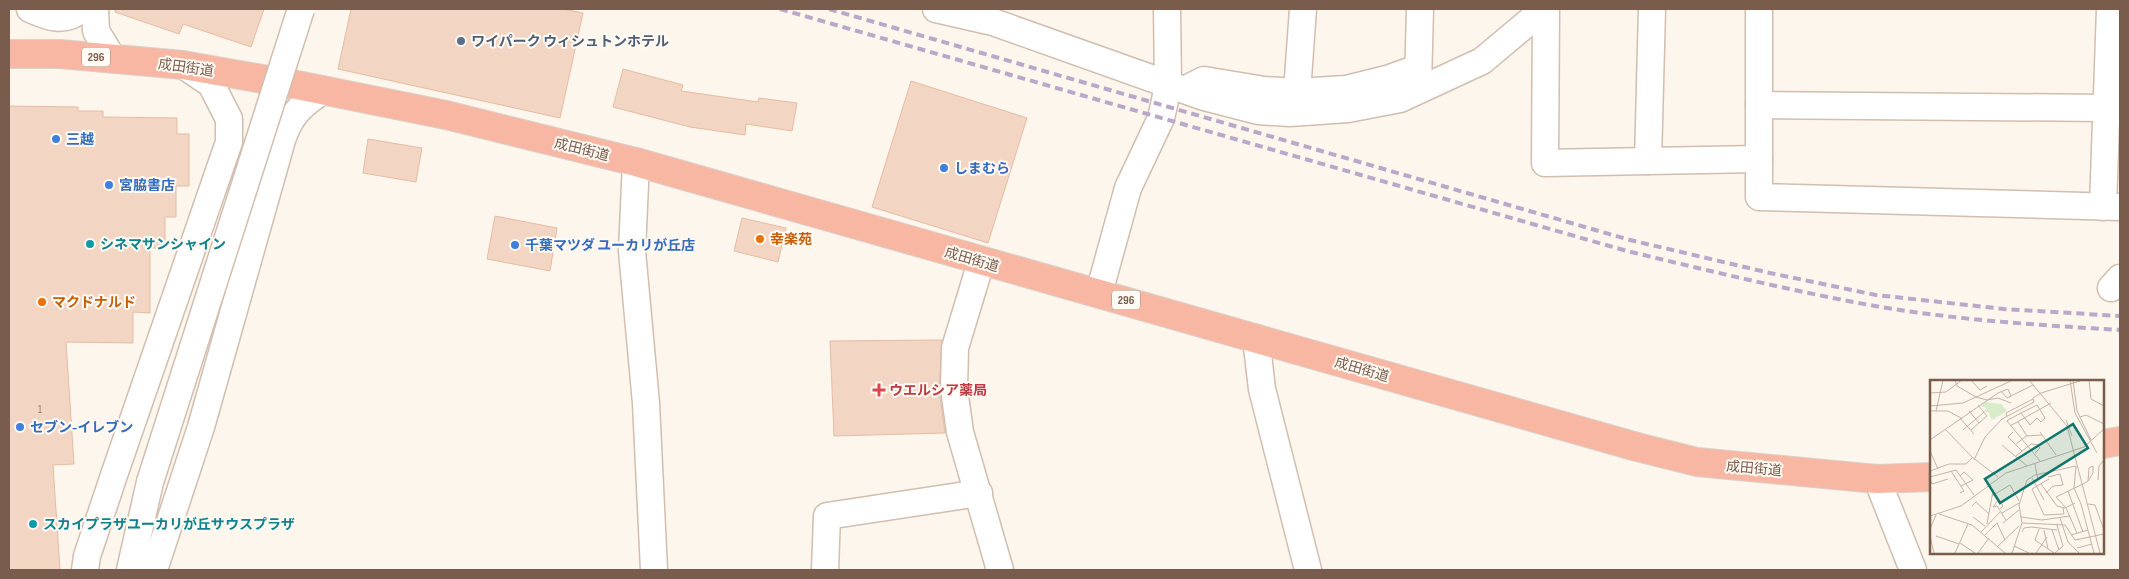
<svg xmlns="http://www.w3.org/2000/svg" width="2129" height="579" font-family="'Sofia Sans Condensed','Noto Sans JP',sans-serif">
<rect width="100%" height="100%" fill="#fdf6ec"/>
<g fill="#f3d5c3" stroke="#e6bba3">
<polygon points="115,9 264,9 251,47 183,24 179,34 115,12"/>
<polygon points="351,9 563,9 583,13 560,118 338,69"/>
<polygon points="623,69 683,85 681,91 758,102 759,98 797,103 792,131 746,124 745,135 690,127 613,107"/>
<polygon points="911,81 1027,118 988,243 872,207"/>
<polygon points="9,106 78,107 78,111 103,111 103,117 177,118 177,134 189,134 189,186 176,186 176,217 165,217 165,248 150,248 150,313 133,312 133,343 66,342 74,464 53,465 60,570 9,570"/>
<polygon points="368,139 422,148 416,182 363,173"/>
<polygon points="495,216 557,228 550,271 487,259"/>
<polygon points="742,218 786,228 778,262 734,251"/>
<polygon points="942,340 939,389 945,433 834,436 830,341"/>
</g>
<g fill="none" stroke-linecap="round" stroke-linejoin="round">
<g stroke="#d1beb0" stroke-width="29">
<g id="minor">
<path d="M30,9c18,8 35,15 51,0"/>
<polyline points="95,9 96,31 113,59"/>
<polyline points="936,9 993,22 1204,97 1258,111 1290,113 1348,109 1400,99 1482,61 1544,9"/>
<polyline points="1546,9 1545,163 1648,161"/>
<polyline points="1652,9 1648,161 1759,159"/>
<polyline points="1759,9 1759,197 2120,207"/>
<polyline points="1418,85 1420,9"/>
<polyline points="1192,86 1204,80 1264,90 1297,92 1346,89 1390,78 1418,68"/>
<polyline points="1297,92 1303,9"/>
<polyline points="1759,105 2106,108"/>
<polyline points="636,162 632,251 646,403 654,570"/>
<polyline points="2103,207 2110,9"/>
<polyline points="981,262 955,348 954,389 960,432 1000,570"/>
<polyline points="2111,288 2120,278"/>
<polyline points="1099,293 1128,188 1161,118 1164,105 1168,85 1167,9"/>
<polyline points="1256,338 1262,389 1308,570"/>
<polyline points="1877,479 1913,570"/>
<polyline points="85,570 87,556 113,478 229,142 229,119 211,84 183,65"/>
<polyline points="130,570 150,482"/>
<path d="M154,570l47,-143 81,-287c8,-25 20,-36 42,-50"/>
<polyline points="825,570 827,516 979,493"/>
</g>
</g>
<g stroke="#dad1cd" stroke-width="30">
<g id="highway">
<polyline points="9,54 60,54 183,65 302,86 446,115 636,162 1637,447 1697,462 1877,479 1932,477"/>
<polyline points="2103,444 2120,441"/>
</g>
</g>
<use href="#minor" stroke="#fff" stroke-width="26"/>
<use href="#highway" stroke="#f7b7a3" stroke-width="28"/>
<g stroke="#b9a8c9" stroke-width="4" stroke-dasharray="8 5" stroke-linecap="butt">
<path d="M780,9l847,242c83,20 165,40 248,55 81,14 163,19 245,24"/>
<polyline points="829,9 1630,240 1770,273 1876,295 2004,309 2120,316"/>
</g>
<g stroke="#d1beb0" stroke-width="29" stroke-linecap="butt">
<polyline id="minor-bridge" points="150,482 301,9"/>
</g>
<use href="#minor-bridge" stroke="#fff" stroke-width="26"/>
</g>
<circle fill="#5c6f8a" stroke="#fffaf3" stroke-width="2" cx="461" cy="41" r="5"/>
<g fill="#3f7fe0" stroke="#fffaf3" stroke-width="2">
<circle cx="56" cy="139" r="5"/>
<circle cx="944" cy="168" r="5"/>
<circle cx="109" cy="185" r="5"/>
<circle cx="515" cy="245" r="5"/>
<circle cx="20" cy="427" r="5"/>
</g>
<g fill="#e8710a" stroke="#fffaf3" stroke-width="2">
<circle cx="760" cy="239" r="5"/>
<circle cx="42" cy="302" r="5"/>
</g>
<g fill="#0f9aa8" stroke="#fffaf3" stroke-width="2">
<circle cx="90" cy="244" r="5"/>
<circle cx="33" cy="524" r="5"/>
</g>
<path fill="#e0444e" stroke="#fffaf3" stroke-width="2" d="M876.5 382.5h5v5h5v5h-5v5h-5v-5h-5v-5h5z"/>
<g text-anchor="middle" stroke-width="4" stroke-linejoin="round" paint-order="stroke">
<g font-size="11" fill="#987a6a">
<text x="40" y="413">1</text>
</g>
<g fill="#fffaf3" stroke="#a28b7f" stroke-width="1">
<rect x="82" y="47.5" width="28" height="19" rx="4"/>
<rect x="1112" y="290.5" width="28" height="19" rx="4"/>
</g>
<g font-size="12" font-weight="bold" fill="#7a5c4d">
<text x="96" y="61">296</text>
<text x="1126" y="304">296</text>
</g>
<g font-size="14" font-weight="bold" fill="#4e5e75" stroke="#fffaf3" text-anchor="start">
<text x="471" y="46">ワイパーク ウィシュトンホテル</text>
</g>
<g font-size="14" fill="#7a5c4d" stroke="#fffaf3">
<text transform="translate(186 67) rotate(8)" y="5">成田街道</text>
<text transform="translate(582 149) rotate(14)" y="5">成田街道</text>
<text transform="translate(972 259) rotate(16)" y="5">成田街道</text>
<text transform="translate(1362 369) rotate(16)" y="5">成田街道</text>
<text transform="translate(1754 468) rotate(5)" y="5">成田街道</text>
</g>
<g font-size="14" font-weight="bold" fill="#366cbe" stroke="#fffaf3" text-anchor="start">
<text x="66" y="144">三越</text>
<text x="954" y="173">しまむら</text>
<text x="119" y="190">宮脇書店</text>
<text x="525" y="250">千葉マツダ ユーカリが丘店</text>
<text x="30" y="432">セブン-イレブン</text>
</g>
<g font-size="14" font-weight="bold" fill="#c56008" stroke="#fffaf3" text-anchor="start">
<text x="770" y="244">幸楽苑</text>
<text x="52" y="307">マクドナルド</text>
</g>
<g font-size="14" font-weight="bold" fill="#0d838f" stroke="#fffaf3" text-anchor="start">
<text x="100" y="249">シネマサンシャイン</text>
<text x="43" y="529">スカイプラザユーカリが丘サウスプラザ</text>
</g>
<g font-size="14" font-weight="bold" fill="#be3a42" stroke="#fffaf3" text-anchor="start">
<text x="889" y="395">ウエルシア薬局</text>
</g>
</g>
<g transform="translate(1930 380)">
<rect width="174" height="174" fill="#fdf6ec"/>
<path d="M54,22l17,2 6,7 -15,9 -4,-8h-4l2,-4 -5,-2z" fill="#d8ecc9"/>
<path fill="none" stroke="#c5b3a7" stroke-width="1" d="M25,0l2,6 19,11 11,3 11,-2 13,5M41,0l9,10 7,-4M99,0l38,46 33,127M140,0l5,33 22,40M143,0l4,31 14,29M159,0l2,19 13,7M71,11l6,7 26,-13M0,13l16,-1 16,-12M0,26l33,-3 50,-23M0,31h18l13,7M6,31l7,-31M39,31l10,12M91,33l9,12 7,-7 4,4 4,-4 -8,-13 -16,8 -13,7 -1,1 33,40M77,36l-1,-3 27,-14M150,37l6,-2 18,9M30,38l14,16M136,40l6,16M88,42l9,14M80,46l41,-23M15,49l27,28 26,20M33,50l21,-18M41,50l16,-14 -9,-11M83,52l-5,5 14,14M110,52l16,23M0,60l68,-47 10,-4 3,7M72,65l25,21M85,65l11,-9 16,-1M0,71l8,18M86,76l15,-12 7,1 2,3 -5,5M44,80l11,-23 17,-18 32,-17 -1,-4 8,-5 42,-13M105,84l3,16M0,91l19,-7h17l6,-6M21,91l13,20 -4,2M30,96l4,-4 9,8 -12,6M0,97l26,-7 18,25M102,98l12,22M0,99l2,5 16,-5M119,99l-17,10 12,26 20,-1 -1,-6M168,100l1,-14 5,-6M111,104l16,22 8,2 10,-5M138,111l15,41M116,113l7,-7 10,-1 -3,-11 -12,3M65,114l8,12 -3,3M62,116l18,-11 9,16M69,119l-6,8 4,-1 9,14M158,124l7,1 9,25M42,126l4,-4 13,12M72,133l17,-10M9,134l33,11 33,28M0,136l31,-10 45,-33 78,-26 20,-18M43,137l12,9M91,137l21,3 28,-4M130,138l8,24 11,11M73,143l16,-13M92,143l43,2 10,15 29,-6M57,144l6,-33M0,149l6,-14M109,149l-4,11 19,13M114,150l4,19M122,150l7,20M51,152l19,-20M92,152l2,-4 7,-1 26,3M147,153l-11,-25 -10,-11 29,-14 3,-2 5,-8v-7l-4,2 -1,13M55,155l12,-12 8,17M141,155l17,-5M0,156l4,17M6,156l23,8M30,163l15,10M84,166l15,7M67,167l22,-21M147,168l15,-4M25,173l13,-29M48,173l11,-15M82,173l10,-30 -3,-18 8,-25 8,-5 41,-9 -2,22 7,16 13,49M106,173l11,-16M125,173l8,-7 -6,-21"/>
<path fill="#0f766e" fill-opacity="0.15" stroke="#0f766e" stroke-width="2.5" d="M143,44l15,24 -88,55 -15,-24z"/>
<rect width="174" height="174" fill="none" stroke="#7a5c4d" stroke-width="2.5"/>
</g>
<rect width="2129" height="579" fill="none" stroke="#7a5c4d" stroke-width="20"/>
</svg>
